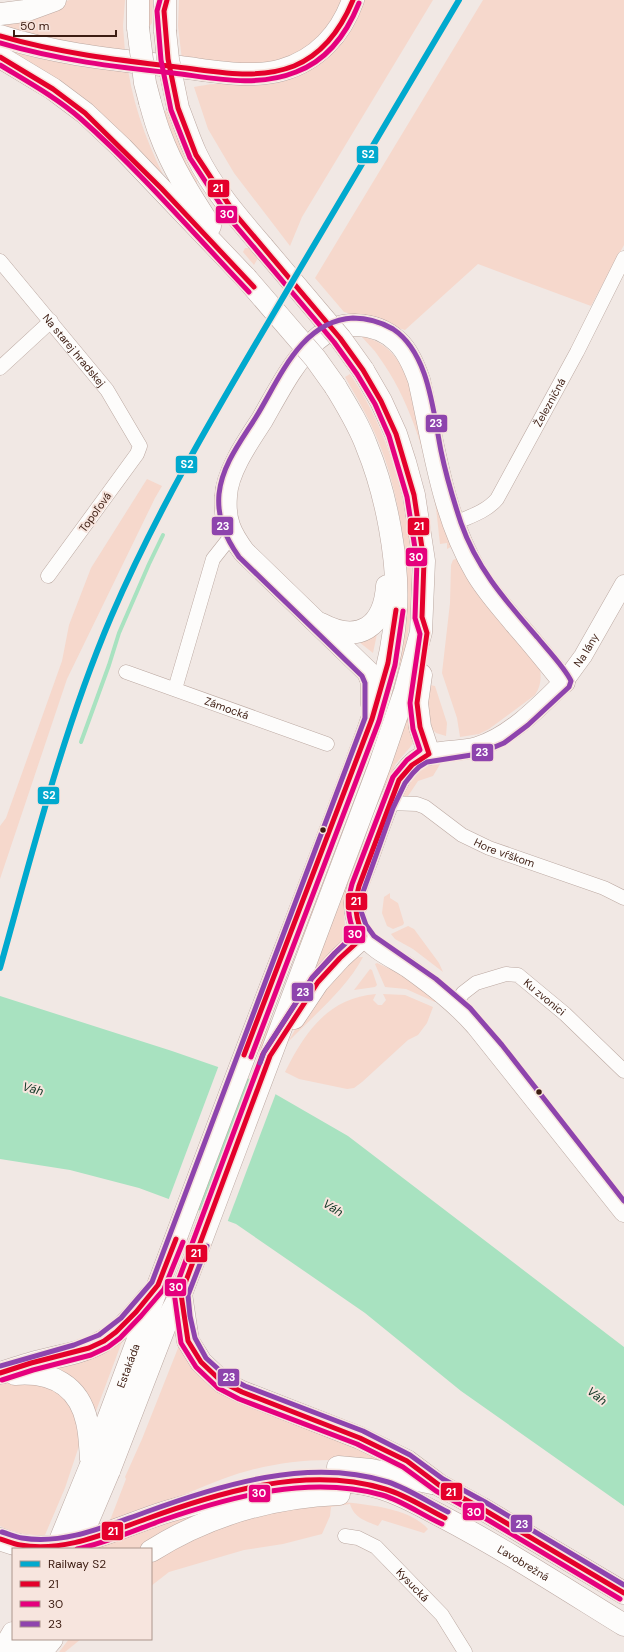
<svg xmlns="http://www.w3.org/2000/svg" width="624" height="1652" font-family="'DM Sans',sans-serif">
<rect width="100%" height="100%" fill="#f1e8e4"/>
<g fill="#f6d8cc">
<polygon points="69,0 125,0 123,26 125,52 61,44 0,28 0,22 48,10"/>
<polygon points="146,0 153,0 152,23 149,27 146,25"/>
<path d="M179,0h163c-13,36 -47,62 -86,64 -23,1 -51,-3 -74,-4l-4,-34z"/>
<path d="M364,0h69l-131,217 -12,29 -56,-73 -26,-44 -14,-42c7,-1 14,-3 21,-3 15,-1 30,3 45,1 54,-4 85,-37 104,-85z"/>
<polygon points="483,0 624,0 624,245 591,306 478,264 405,330 344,312 315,278"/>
<path d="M0,44l128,26c7,43 23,83 44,122z"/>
<polygon points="161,111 166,111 187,164 197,181 197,186 193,184"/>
<polygon points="245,248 249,248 258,258 254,265 243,252"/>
<path d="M361,336c29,7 40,25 50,51l27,121 13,39 -4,2v-6l-7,1c-2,-16 -3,-33 -6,-48 -10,-48 -26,-99 -55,-139 -5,-8 -12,-14 -18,-21z"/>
<path d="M350,374c53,78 75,188 54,280 -11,52 -30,101 -49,150 -19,49 -37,97 -55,145l-2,1 -2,-2 110,-373c-3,-45 -10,-90 -27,-132 -9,-23 -22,-45 -34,-66z"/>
<polygon points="147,479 162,486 155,498 67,679 0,879 0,826 6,818 62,661 69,625 91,568"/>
<path d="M457,558l81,104c4,12 4,22 -3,33l-46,34 -10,5 -19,3 -3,-19 -15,-45 8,-70 1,-38 2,-5z"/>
<polygon points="377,634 373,653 359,642"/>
<polygon points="430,685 435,686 447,723 446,736 436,733 430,727 428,702"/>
<path d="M410,703l5,36c-2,7 -15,19 -20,26l-49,131c-4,17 0,28 0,44l-37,41z"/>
<polygon points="442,761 433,776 418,781 406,799 400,800 401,792 422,765"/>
<polygon points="390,893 390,898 398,903 404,923 403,925 393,929 387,926 382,913 384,897"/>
<polygon points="408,926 414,929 439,963 443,972 413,949 395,939 391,934"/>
<path d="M357,957h6c-16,31 -50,59 -75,85l29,-51z"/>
<polygon points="377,963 403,975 437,1001 435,1002 406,989 385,987 375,964"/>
<polygon points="370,969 372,970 377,985 375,987 354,990"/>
<path d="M376,994l-3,6 5,5h4l4,-5 -3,-6 22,1 28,12 -6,16 -9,12 -10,5 -46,42 -8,6 -7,1 -48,-10 -14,-7c20,-40 43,-74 91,-78z"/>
<polygon points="271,1021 272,1027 263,1053 255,1049 265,1025"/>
<polygon points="123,1339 96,1411 92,1413 44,1365"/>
<path d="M180,1343l4,7 166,94 51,24c-50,-11 -100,-11 -150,2 -32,8 -61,23 -91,35 -17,7 -34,12 -51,18l17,-44 -1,-2 17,-38z"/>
<path d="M38,1379l37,24 5,40 -15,45 -20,47c-16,1 -31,-2 -45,-9v-141l12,-4z"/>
<polygon points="232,1497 179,1524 139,1549 99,1549 101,1544"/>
<path d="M327,1501c28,2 82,5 101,28l-4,4 -42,-13 -4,6c-12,-5 -24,-8 -28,-22l-19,3 -1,9 -8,18 -39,10 -39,6 -75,22 -18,14v-24l83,-43z"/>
<polygon points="69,1639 81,1639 65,1652 59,1652"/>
</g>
<polygon fill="#a8e2c0" points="0,996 172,1051 244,1076 348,1136 624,1347 624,1506 461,1391 365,1313 236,1224 139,1188 70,1170 0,1159"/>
<g fill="#f1e8e4">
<polygon points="219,1065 244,1074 197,1212 168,1201"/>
<polygon points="251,1078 276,1093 227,1223 200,1213"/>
</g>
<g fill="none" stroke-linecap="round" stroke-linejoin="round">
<polyline stroke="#a8e2c0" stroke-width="4" points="81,742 109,665 119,633 149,564 163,535"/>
<g stroke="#bba8a1" stroke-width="15">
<g id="minor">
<path id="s1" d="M0,261l107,129 33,56 -3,8 -89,122"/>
<polyline points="0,368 51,321"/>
<path id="s2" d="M453,524c15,-7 33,-12 44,-25l80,-147 47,-94"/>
<path id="s3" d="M126,672l201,72"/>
<polyline points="175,689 213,559 232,535"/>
<path id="s4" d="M389,803l28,1 8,3 37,28 27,13 115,40 20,10"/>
<path id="s5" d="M455,1004l8,-11 13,-10 30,-9 12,1 47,39 59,57"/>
<path id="s6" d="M345,1536l13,2 18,9 66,68 23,37"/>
</g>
</g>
<g stroke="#bba8a1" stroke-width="19">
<g id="tertiary">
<path id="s7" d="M564,682l19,-26 41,-72"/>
</g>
</g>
<g stroke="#bba8a1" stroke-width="21">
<path id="secondary" d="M564,682c-24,24 -54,55 -87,65 -20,6 -43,1 -61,13 -7,6 -13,13 -17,21 -13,24 -21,51 -30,76 -5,15 -14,31 -15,46 0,11 4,23 9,32 10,14 30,23 44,32 25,18 49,36 69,59l148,186"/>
</g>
<g stroke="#bba8a1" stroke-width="23">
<g id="primary">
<polyline points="138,0 138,28"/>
<polyline points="165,0 165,31"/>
<polyline points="0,14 25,11 55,0"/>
<path d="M0,36c58,19 119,24 180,31 33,4 70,12 102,3 35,-10 59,-36 71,-70"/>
<polyline points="0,57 53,89 85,113 122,148 246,278"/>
<path d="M150,102c3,11 6,22 10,32 12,33 31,63 50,92"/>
<path d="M178,108c6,15 11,31 18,46 16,34 42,64 67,93"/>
<path d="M321,624c38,20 63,3 66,-38"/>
<polyline points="421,675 417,703 420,727 429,754"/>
<path d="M372,704v-22l-4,-10 -124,-120c-14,-19 -20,-32 -18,-56 1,-25 23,-56 36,-76 16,-28 31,-58 54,-80 23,-21 59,-19 81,1 11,10 17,25 22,39 15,66 23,134 57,192 11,19 26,35 39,51 17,19 33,39 49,59"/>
<polyline points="294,1018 318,982 340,958 364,936"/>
<polyline points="181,1294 188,1341 201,1362 222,1382 242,1392 360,1438 407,1461 439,1485 481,1508 624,1593"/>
<path d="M0,1373c11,-3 21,-7 32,-10 24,-7 49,-9 71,-22 18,-10 33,-28 46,-44"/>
<path d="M15,1374c36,-3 64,11 72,48 3,12 3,25 4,37"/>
<path id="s8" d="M91,1465c66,-176 131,-353 199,-528 19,-50 38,-100 57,-150 22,-58 45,-115 49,-177 3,-50 -10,-117 -29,-163 -8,-22 -20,-41 -32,-61"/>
<polyline points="338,1467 371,1470 432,1483"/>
<polyline points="109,1471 168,1318 181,1294 379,767 405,691 421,632 424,561 414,495 405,462 396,434 381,401 363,370"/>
<path id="s9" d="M0,1539c55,24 114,-11 166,-27 64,-19 130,-40 198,-28 28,5 52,19 77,32 63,33 123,72 183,109"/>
<path d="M151,1551c57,-36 121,-54 188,-57"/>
<polyline points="2,1652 13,1633"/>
<polyline points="23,1652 31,1639"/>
<polyline points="41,1652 52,1639"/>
</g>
</g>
<use href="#minor" stroke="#fdfcfb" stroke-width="14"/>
<use href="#tertiary" stroke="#fdfcfb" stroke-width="18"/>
<use href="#secondary" stroke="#fdfcfb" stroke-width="20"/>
<use href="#primary" stroke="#fdfcfb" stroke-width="22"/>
<g stroke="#bba8a1" stroke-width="23" stroke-linecap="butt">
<g id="primary-bridge">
<polyline points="138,28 145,83 150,102"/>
<polyline points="165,31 168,59 178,108"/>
<polyline points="263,247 340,338 363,370"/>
<polyline points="246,278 315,358 335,386"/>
<polyline points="57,1548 91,1465"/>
<polyline points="76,1549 109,1471"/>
</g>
</g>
<use href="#primary-bridge" stroke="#fdfcfb" stroke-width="22"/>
<g stroke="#f7e5de" stroke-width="8">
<g id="bus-1">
<path d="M167,0l-3,11 4,48 10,49 18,47 39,59 105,124 23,32 18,31 15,33 18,61 10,66 -2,56 5,16 -10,70 3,24 9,27 -17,11 -13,15 -40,106c-5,19 -4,33 5,50l-24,22 -22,24 -48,74 -89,238 7,47 13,21 21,20 20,10 118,46 47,23 32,24 42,23 143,85"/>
<path d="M0,36c58,17 117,24 177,31 38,4 79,14 117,-1 29,-12 47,-37 59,-66"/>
<polyline points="0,57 53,89 85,113 161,188 254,287"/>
<polyline points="244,1055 372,719 388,663 396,610"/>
<polyline points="0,1373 31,1363 89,1348 104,1341 116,1332 136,1312 158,1285 176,1239"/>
<path d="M0,1539c7,2 13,5 20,6 43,8 86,-12 126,-26 74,-27 161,-54 239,-30 21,6 40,19 60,29"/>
</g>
</g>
<g stroke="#f7e5de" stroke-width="8">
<g id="bus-2">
<path d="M160,0l-3,11 4,49 10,50 19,48 40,61 104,123 23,32 18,30 14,32 18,61 10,64 -2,57 5,16 -10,69 3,26 7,21 -13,10 -14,17 -41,107c-5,18 -5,33 3,50l-20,19 -23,25 -49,76 -89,238 7,51 15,24 22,21 21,11 118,45 46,23 33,24 42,23 142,85"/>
<path d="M0,43c57,17 115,24 173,30 41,5 83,15 123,-1 32,-12 51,-39 63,-69"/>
<path d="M0,65c28,17 57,33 81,54 60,53 113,115 168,173"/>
<polyline points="251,1057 379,721 395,665 403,611"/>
<polyline points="2,1380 33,1370 91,1355 108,1347 120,1338 141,1316 164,1289 183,1242"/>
<path d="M77,1549c29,-6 58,-19 86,-29 69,-24 147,-45 219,-25 21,6 40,20 60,29"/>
</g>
</g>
<g stroke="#f7e5de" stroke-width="8">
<g id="bus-3">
<polyline points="260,1063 264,1052 312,978 335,953 359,931"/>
<polyline points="207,1246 188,1295 190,1316 195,1338 206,1358 226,1376 245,1386 363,1431 410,1455 443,1479 485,1502 624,1585"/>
<path d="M0,1366l74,-21 25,-10 22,-17 31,-36 213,-564v-35l-3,-7 -123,-119c-14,-20 -22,-39 -20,-63 3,-29 22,-53 37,-77 24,-39 45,-96 97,-99 14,0 28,4 40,11 36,24 40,82 48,122 5,24 12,48 20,72 16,46 45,78 76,114 9,11 29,32 34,44l-2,6 -41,38 -24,18 -26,11 -51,8 -8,5 -6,6 -8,10 -12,25 -30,84 -2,11v8l5,14 8,11 62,43 34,29 32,37 122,156"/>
<path d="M2,1532c7,2 14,5 20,6 43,7 84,-12 124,-26 74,-27 163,-55 242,-30 21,7 40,20 60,30"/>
</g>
</g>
<use href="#bus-1" stroke="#e4002b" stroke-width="5"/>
<use href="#bus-2" stroke="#e5007d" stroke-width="5"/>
<use href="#bus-3" stroke="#8e44ad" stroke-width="5"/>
<g stroke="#f7e5de" stroke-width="9">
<path id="rail-1" d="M0,968c33,-118 63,-238 111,-351 49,-114 114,-221 177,-328 57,-96 114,-193 171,-289"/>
</g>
<use href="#rail-1" stroke="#00a9ce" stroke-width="6"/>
</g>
<g fill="#3c1c11" stroke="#f7e5de" stroke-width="1.5">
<circle cx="323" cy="830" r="3.5"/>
<circle cx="539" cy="1092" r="3.5"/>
</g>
<g text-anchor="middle" stroke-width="4" stroke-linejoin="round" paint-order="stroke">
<g font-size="11" fill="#3c1c11" stroke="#f7e5de">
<text dy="4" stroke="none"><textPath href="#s1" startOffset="116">Na starej hradskej</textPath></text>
<text dy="4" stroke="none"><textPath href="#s2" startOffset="161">Železničná</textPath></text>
<text transform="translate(95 512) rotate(-54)" y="4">Topoľová</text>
<text dy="4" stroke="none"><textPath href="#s7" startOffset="39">Na lány</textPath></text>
<text dy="4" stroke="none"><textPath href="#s3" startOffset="107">Zámocká</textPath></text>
<text dy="4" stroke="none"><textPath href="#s4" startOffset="129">Hore vŕškom</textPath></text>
<text dy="4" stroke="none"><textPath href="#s5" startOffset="108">Ku zvonici</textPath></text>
<text dy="4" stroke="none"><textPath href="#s8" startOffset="106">Estakáda</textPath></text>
<text dy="4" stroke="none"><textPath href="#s9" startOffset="553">Ľavobrežná</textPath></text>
<text dy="4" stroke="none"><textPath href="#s6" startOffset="86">Kysucká</textPath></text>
</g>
<g font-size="12" font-style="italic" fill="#113725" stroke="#f7e5de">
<text transform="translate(33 1089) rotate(16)" y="4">Váh</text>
<text transform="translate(333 1208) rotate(32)" y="4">Váh</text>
<text transform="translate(597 1396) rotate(37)" y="4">Váh</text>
</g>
</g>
<g stroke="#f7e5de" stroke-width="1.5">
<rect x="356" y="145" width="23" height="19" rx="4" fill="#00a9ce"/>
<rect x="207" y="179" width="23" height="19" rx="4" fill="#e4002b"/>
<rect x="215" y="205" width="23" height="19" rx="4" fill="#e5007d"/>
<rect x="425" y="414" width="23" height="19" rx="4" fill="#8e44ad"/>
<rect x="175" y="455" width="23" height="19" rx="4" fill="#00a9ce"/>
<rect x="211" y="516" width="23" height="20" rx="4" fill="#8e44ad"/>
<rect x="407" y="517" width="23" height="19" rx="4" fill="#e4002b"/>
<rect x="405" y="547" width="23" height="20" rx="4" fill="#e5007d"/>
<rect x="471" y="743" width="23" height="19" rx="4" fill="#8e44ad"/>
<rect x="37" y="786" width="23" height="19" rx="4" fill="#00a9ce"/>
<rect x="345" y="892" width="23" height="19" rx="4" fill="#e4002b"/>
<rect x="343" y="925" width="23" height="19" rx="4" fill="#e5007d"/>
<rect x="291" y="982" width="23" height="20" rx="4" fill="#8e44ad"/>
<rect x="185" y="1244" width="23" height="19" rx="4" fill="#e4002b"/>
<rect x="164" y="1278" width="23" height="19" rx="4" fill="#e5007d"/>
<rect x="217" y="1368" width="23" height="19" rx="4" fill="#8e44ad"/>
<rect x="440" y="1482" width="23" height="19" rx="4" fill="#e4002b"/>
<rect x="248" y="1484" width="23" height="19" rx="4" fill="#e5007d"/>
<rect x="462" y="1502" width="23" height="19" rx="4" fill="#e5007d"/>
<rect x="510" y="1514" width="23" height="19" rx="4" fill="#8e44ad"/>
<rect x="101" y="1521" width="23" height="20" rx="4" fill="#e4002b"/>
</g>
<g font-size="11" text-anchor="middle" font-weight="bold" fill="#fff">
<text x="368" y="158">S2</text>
<text x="218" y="192">21</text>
<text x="227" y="218">30</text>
<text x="436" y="427">23</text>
<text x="187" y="468">S2</text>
<text x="223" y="530">23</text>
<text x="419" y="530">21</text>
<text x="416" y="561">30</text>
<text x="482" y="756">23</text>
<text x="49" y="799">S2</text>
<text x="356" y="905">21</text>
<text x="355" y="938">30</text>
<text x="303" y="996">23</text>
<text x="196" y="1257">21</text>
<text x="176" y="1291">30</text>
<text x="229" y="1381">23</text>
<text x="451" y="1496">21</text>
<text x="259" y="1497">30</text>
<text x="474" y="1516">30</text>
<text x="522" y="1528">23</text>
<text x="113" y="1535">21</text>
</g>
<rect x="12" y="1548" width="140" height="92" fill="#f7e5de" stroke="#ac958c"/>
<rect x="20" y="1561" width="20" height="6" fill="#00a9ce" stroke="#ac958c"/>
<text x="48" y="1568" font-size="12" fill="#3c1c11">Railway S2</text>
<rect x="20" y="1581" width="20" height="6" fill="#e4002b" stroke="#ac958c"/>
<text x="48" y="1588" font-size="12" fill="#3c1c11">21</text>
<rect x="20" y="1601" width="20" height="6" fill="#e5007d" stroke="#ac958c"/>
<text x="48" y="1608" font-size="12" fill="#3c1c11">30</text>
<rect x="20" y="1621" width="20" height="6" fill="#8e44ad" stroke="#ac958c"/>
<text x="48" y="1628" font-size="12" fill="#3c1c11">23</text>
<path d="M14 30v6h102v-6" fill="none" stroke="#3c1c11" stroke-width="2"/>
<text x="20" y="30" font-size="12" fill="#3c1c11" stroke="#f7e5de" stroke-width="3" paint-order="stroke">50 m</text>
</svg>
